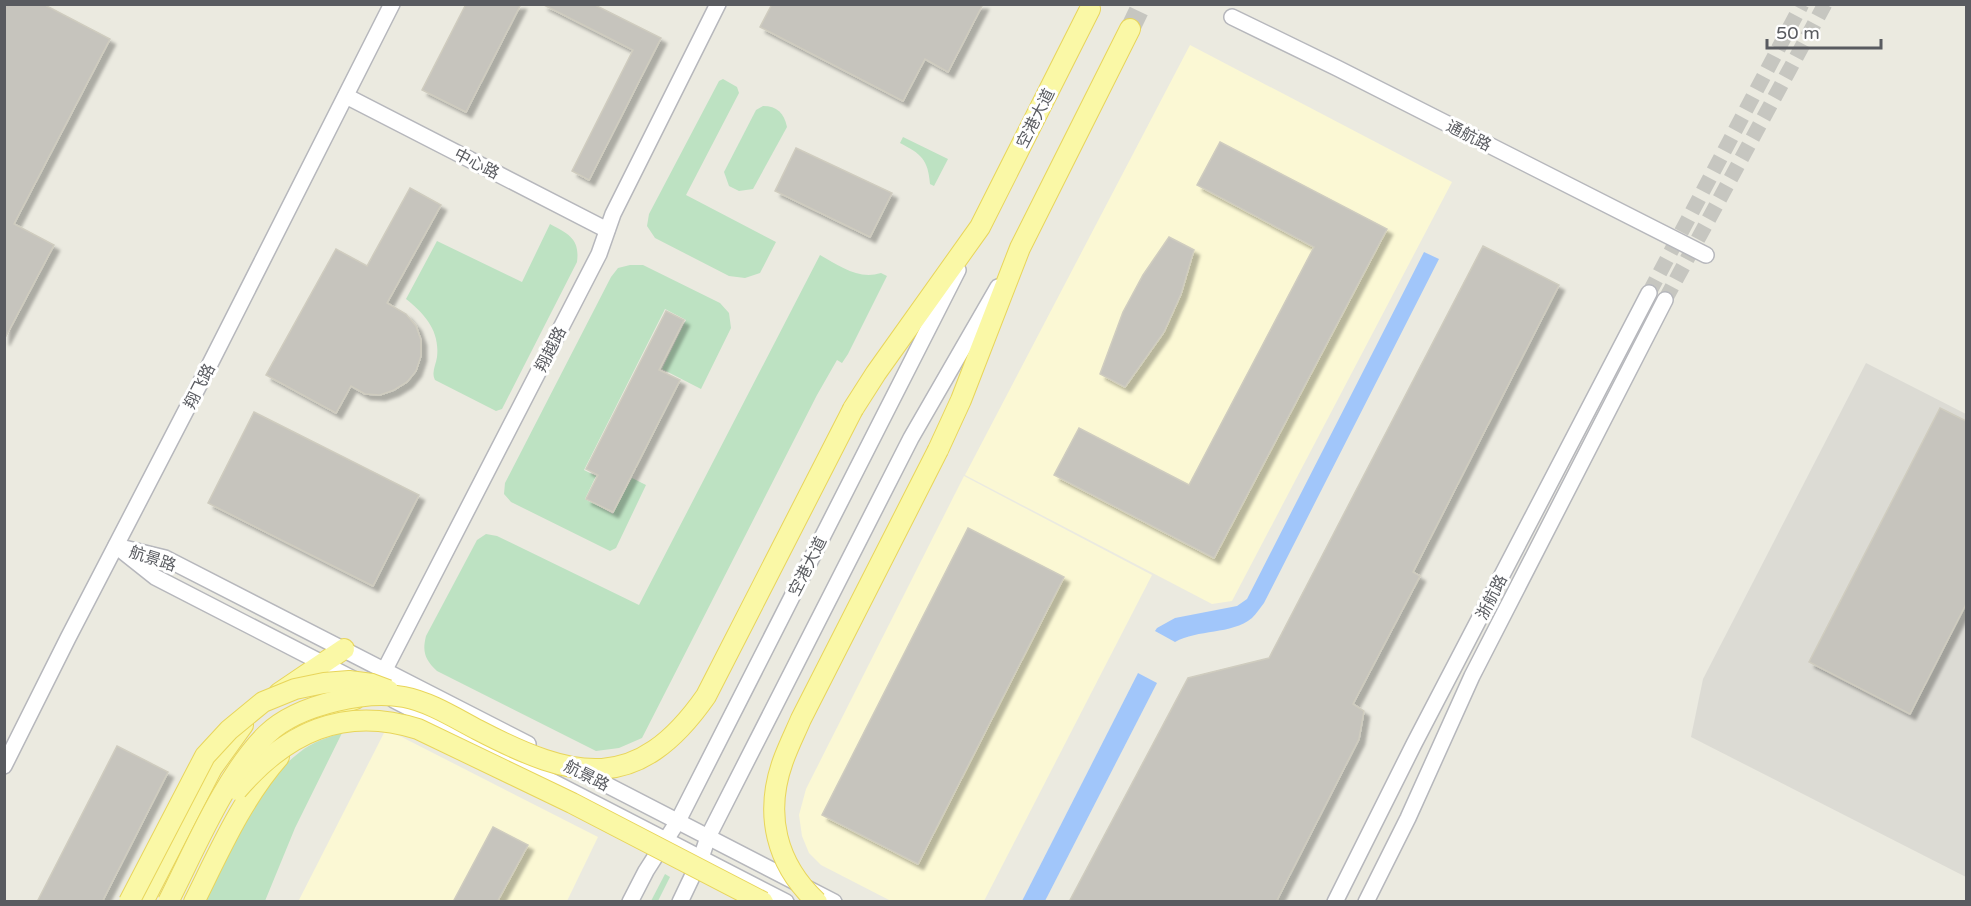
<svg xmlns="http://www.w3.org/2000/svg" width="1971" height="906" font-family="'Varela Round','Noto Sans SC',sans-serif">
<defs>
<filter id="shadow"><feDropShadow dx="5.5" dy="5.5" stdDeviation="1.5" flood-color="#0004"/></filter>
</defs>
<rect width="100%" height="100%" fill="#ebeae0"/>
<g fill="#fbf8d4">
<polygon points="1190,45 1452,182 1232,601 1212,604 965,475"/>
<polygon points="964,476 1152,575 984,901 891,901 821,865 809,853 802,836 799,815 806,789"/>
<polygon points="386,729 598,837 567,901 298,902"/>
</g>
<polygon fill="#dcdbd4" points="1866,363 1966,414 1966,877 1691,737 1703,679"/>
<g fill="#bde2c2">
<polygon points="723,79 737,87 739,93 686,195 776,242 760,273 745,278 729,276 655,238 647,226 649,214 719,81"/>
<path d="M763,106c14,0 21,7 24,21l-34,62 -14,2 -10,-5 -5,-14 32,-62z"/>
<path d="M903,137l45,22 -14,27 -4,-2c-2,-25 -9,-30 -30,-41z"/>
<path d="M550,224c19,10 30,15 27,38l-75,147 -6,2 -61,-31c-4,-8 1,-15 2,-23 3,-26 -12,-43 -31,-58l31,-58 85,41z"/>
<path d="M820,255c20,11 38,25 61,18l6,3 -39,78 -6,9 -5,-3 -20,35 -175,343 -23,10 -23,3 -159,-80c-12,-11 -15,-19 -11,-35l51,-96 9,-6 11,2 142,69z"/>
<polygon points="630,265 643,265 720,303 729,313 731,328 701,389 662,369 686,320 665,309 584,470 596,476 585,499 613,514 632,478 646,485 616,548 610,551 511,502 504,494 505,483 611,277 618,268"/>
<path d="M342,733l-47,95 -30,73 -64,1c28,-53 51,-113 99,-150 12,-10 28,-15 42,-19z"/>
<polygon points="665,874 670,877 658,901 651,901"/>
</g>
<g fill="#a1c6fa">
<path d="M1424,252l15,7 -175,344c-4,5 -8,11 -12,15 -21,17 -54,11 -77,24l-20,-11 2,-3 18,-10 62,-12 10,-7z"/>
<polygon points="1138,673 1157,683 1045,901 1022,901"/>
</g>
<g fill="#c6c4bd" stroke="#cfccbf" stroke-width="1.5" filter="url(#shadow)">
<polygon points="4,4 43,4 110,39 14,224 54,245 4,340"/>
<polygon points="466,4 521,4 466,112 422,90"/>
<polygon points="542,4 593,4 661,38 589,180 572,171 633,50"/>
<polygon points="772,4 983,4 948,72 925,59 903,101 760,27"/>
<polygon points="1220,142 1387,229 1214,558 1054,475 1079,428 1189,485 1314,247 1197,185"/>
<polygon points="796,148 892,193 870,237 775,191"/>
<polygon points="410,188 441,205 387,303 406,314 416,326 421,340 421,356 416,371 407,382 394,390 380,395 365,394 351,386 336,413 266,375 336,249 367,266"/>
<polygon points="1169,237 1194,250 1181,294 1164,332 1125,387 1100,374 1123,312 1143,275"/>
<polygon points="1483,246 1559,285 1413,572 1420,576 1353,704 1364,711 1359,739 1276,902 1069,902 1188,678 1269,658"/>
<polygon points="666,311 684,320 659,370 680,380 613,512 586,499 598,475 586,469"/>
<polygon points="1940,408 1966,421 1966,604 1910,714 1809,662"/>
<polygon points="254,412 419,495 373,586 208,503"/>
<polygon points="968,528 1064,577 918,864 822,815"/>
<polygon points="117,746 168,772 102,902 37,902"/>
<polygon points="493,827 528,845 497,902 453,902"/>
</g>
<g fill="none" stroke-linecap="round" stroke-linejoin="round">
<g stroke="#c6c6c0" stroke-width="15" stroke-dasharray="15 8" stroke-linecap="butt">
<polyline points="1649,293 1802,4"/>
<polyline points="1665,300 1825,4"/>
</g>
<polyline stroke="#c6c6c0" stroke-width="20" stroke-dasharray="20 10" stroke-linecap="butt" points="1130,29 1142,4"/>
<g stroke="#b6b7bc" stroke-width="18">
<g id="minor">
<polyline points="1232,17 1337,68 1706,255"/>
<polyline points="346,96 607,230"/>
<polyline points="116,546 165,558 528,744"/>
<polyline points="121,550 155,577 357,681"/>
<polyline points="380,679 599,254 613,214 718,4"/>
<polyline points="394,700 786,902"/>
<polyline points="4,766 68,638 210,364 392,4"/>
<polyline points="576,769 834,902"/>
<polyline points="630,902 646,871 678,821 958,270"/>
<polyline points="680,902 701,858 708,837 911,438 998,287"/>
<polyline points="1335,902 1414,744 1649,293"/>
<polyline points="1366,902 1408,818 1472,676 1665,300"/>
</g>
</g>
<g stroke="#e8d55b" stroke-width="22">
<g id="major">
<polyline points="853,409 876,373 980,227 1090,9"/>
<polyline points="938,450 961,400 1020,248 1130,29"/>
<polyline points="279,693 344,649"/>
<polyline points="304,732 346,702 355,699"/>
<polyline points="143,902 212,768 243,725"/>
<path d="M194,902c25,-50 48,-103 85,-145"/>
</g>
</g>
<use href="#minor" stroke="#fff" stroke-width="15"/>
<use href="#major" stroke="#faf8a6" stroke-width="20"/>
<g stroke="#e8d55b" stroke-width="22" stroke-linecap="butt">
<g id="major-bridge">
<path d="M237,790c49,-57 106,-85 181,-61l154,74 191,99"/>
<polyline points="129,902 205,756 229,730 263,702 295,689 324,683 349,681 372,684 388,690"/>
<path d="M168,902c27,-53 58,-128 99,-168 19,-18 44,-27 69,-33 21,-5 46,-8 68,-4 26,5 51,21 74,33 96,50 159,65 228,-34l147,-287"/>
<path d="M817,902c-41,-38 -53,-88 -34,-141 5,-14 12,-28 18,-42l137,-269"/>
</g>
</g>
<use href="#major-bridge" stroke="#faf8a6" stroke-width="20"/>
</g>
<g text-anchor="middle" stroke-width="6" stroke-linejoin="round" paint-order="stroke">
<g font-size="16" fill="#595b60" stroke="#fff">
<text transform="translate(1035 118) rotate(-63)" y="6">空港大道</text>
<text transform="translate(1469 135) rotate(27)" y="6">通航路</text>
<text transform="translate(477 163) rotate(27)" y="6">中心路</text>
<text transform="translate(550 349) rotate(-63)" y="6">翔越路</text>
<text transform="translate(199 386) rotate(-63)" y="6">翔飞路</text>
<text transform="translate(153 558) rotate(18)" y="6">航景路</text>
<text transform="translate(807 566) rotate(-63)" y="6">空港大道</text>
<text transform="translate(1491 597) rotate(-63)" y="6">浙航路</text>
<text transform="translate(587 775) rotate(27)" y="6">航景路</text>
</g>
</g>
<rect width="1971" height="906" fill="none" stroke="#595b60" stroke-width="12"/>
<path d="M1767 39v9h114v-9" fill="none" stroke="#595b60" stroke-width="3"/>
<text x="1776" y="39" font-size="18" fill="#595b60" stroke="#ffffff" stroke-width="4.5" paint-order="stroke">50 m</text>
</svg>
